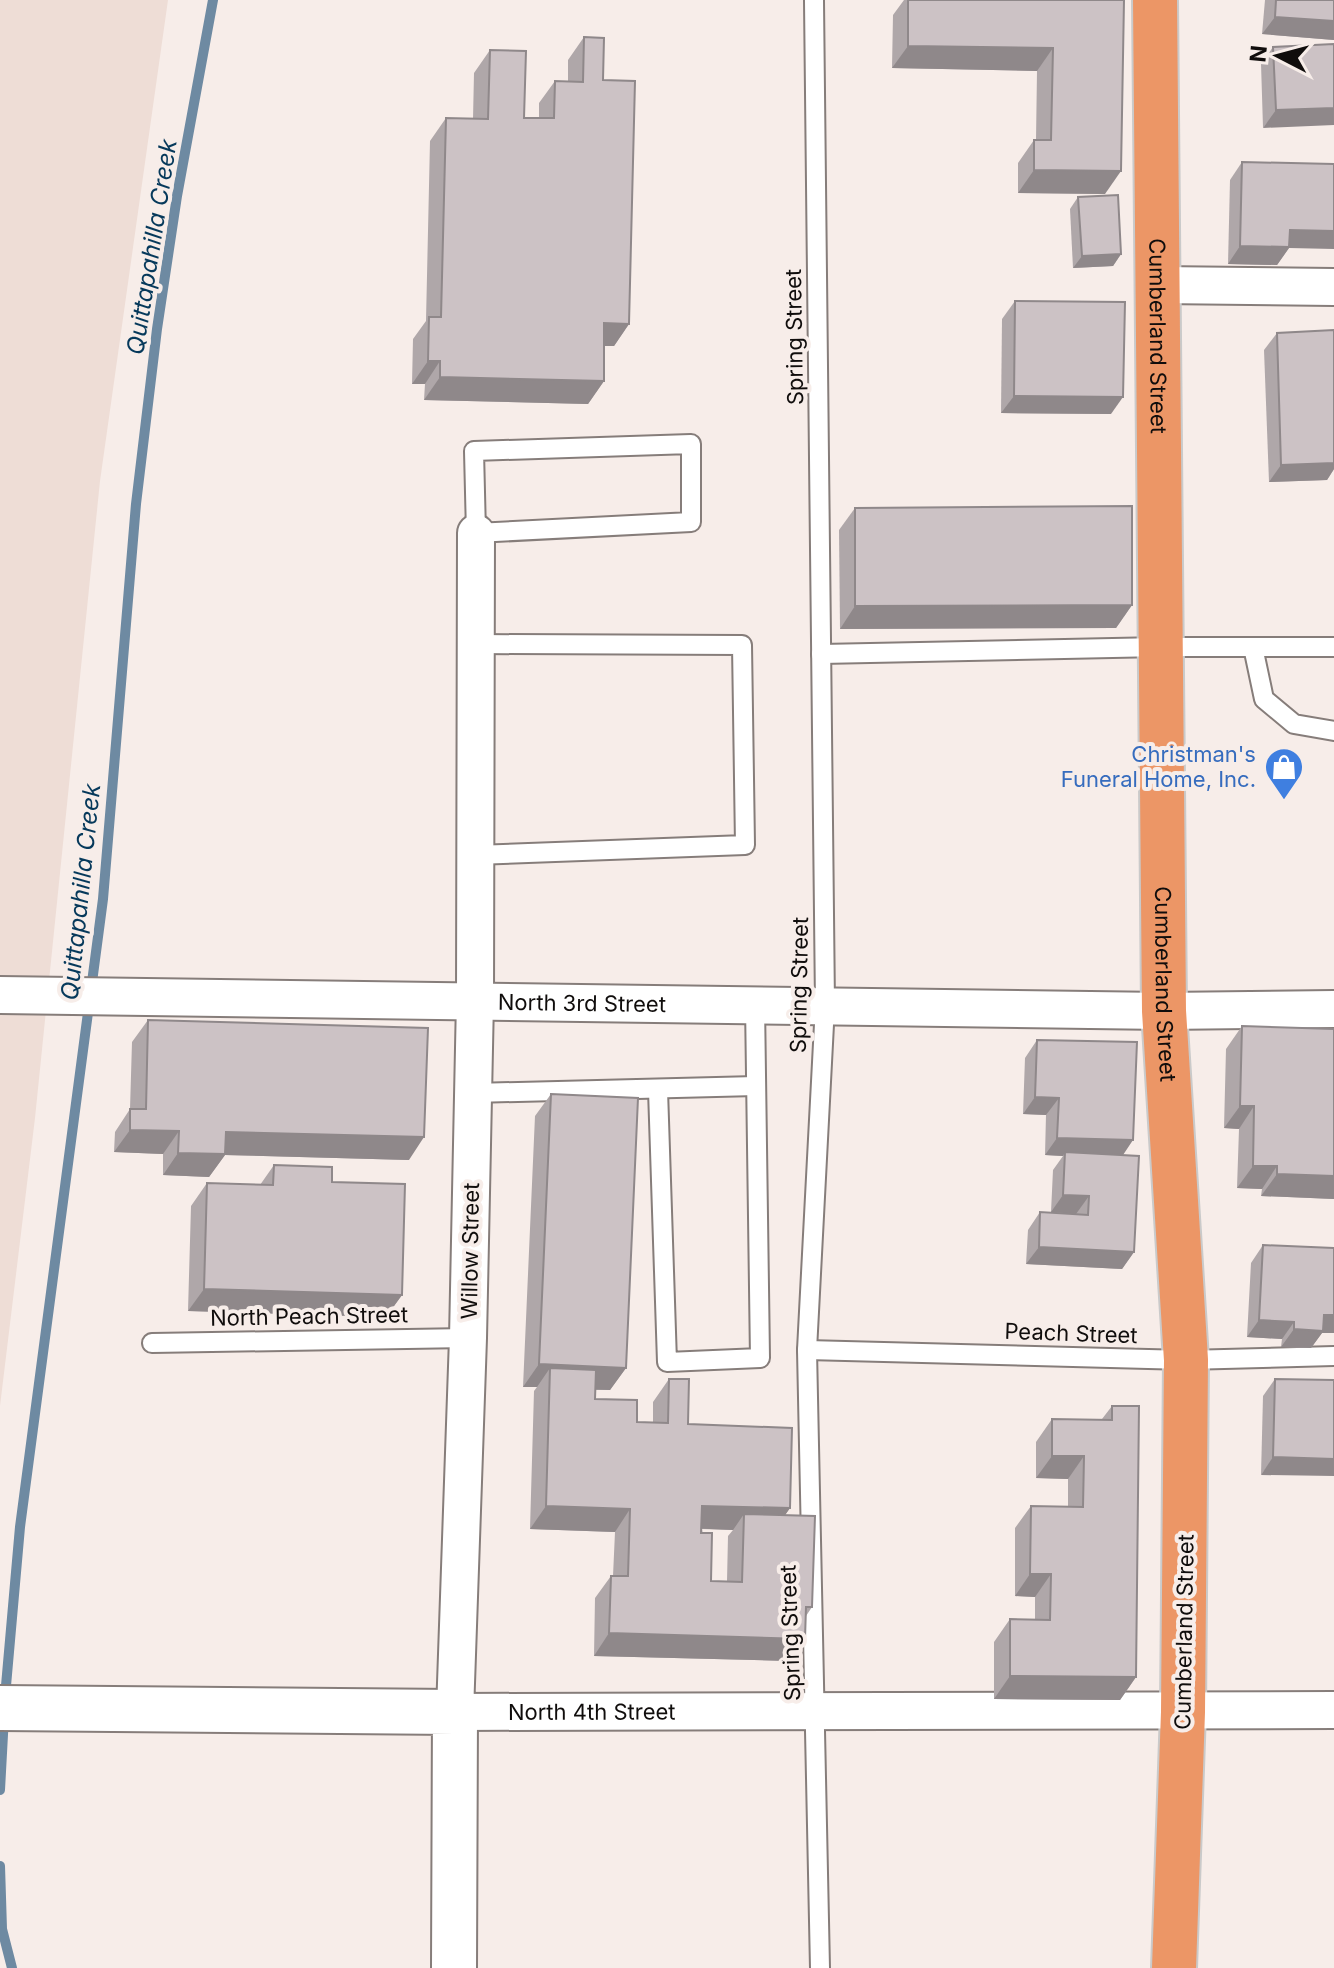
<svg xmlns="http://www.w3.org/2000/svg" width="1334" height="1968" font-family="Inter,sans-serif">
<rect width="100%" height="100%" fill="#f7ede9"/>
<polygon fill="#eeddd6" points="0,0 168,0 100,481 35,1118 0,1406"/>
<g fill="none" stroke-linecap="round" stroke-linejoin="round">
<g stroke="#6e8aa2" stroke-width="10">
<polyline points="5,1697 20,1527 103,899 136,504 157,329 177,196 213,0"/>
<polyline points="0,1790 4,1716"/>
<polyline points="0,1866 2,1929 12,1968"/>
</g>
<g stroke="#867d7a" stroke-width="22">
<g id="service">
<polyline points="814,1 825,1005 807,1350 820,1968"/>
<polygon points="691,444 691,522 476,533 474,451"/>
<polyline points="1253,647 1264,699 1294,724 1334,731"/>
<polyline points="821,654 1161,647 1334,647"/>
<polyline points="475,855 745,845 742,645 475,644"/>
<polyline points="658,1090 667,1362 760,1358 755,1004"/>
<polyline points="473,1093 756,1086"/>
<polyline points="152,1343 468,1338"/>
<polyline points="807,1350 1186,1360 1334,1356"/>
</g>
</g>
<g stroke="#867d7a" stroke-width="40">
<g id="minor">
<polyline points="1159,285 1334,287"/>
<path id="s1" d="M476,533l-1,467 -7,338 -13,374 879,-2"/>
<path id="s2" d="M0,995l1164,16 170,-2"/>
</g>
</g>
<g stroke="#867d7a" stroke-width="48">
<polyline id="tertiary" points="0,1708 455,1712 454,1968"/>
</g>
<g stroke="#cacaca" stroke-width="48">
<g id="trunk">
<path id="s3" d="M1155,0l9,1011 22,349 -3,352 -9,256"/>
</g>
</g>
<use href="#service" stroke="#fff" stroke-width="18"/>
<use href="#minor" stroke="#fff" stroke-width="36"/>
<use href="#tertiary" stroke="#fff" stroke-width="44"/>
<use href="#trunk" stroke="#ec9666" stroke-width="44"/>
</g>
<g fill="#afa7a9" fill-rule="evenodd">
<polygon points="904,0 1124,0 1105,194 1018,193 1018,163 1034,140 1036,140 1037,71 892,68 893,15"/>
<polygon points="1265,0 1334,0 1334,40 1262,34"/>
<polygon points="584,37 603,80 629,324 614,346 604,346 604,381 588,404 424,400 425,384 412,384 413,339 426,321 430,141 446,118 473,119 474,73 490,50 524,118 539,118 539,103 555,81 568,81 568,60"/>
<polygon points="1334,44 1263,128 1261,64 1273,47"/>
<polygon points="1242,162 1289,248 1277,265 1228,264 1230,180"/>
<polygon points="1078,197 1121,254 1113,266 1073,268 1070,209"/>
<polygon points="1015,301 1111,414 1001,413 1002,319"/>
<polygon points="1334,330 1334,469 1327,480 1269,482 1264,350 1277,333"/>
<polygon points="855,508 1132,605 1116,628 840,629 839,530"/>
<polygon points="148,1020 409,1160 225,1155 209,1177 163,1175 163,1154 114,1152 115,1132 130,1109 132,1042"/>
<polygon points="1242,1026 1334,1199 1261,1196 1262,1189 1237,1188 1239,1129 1224,1128 1226,1049"/>
<polygon points="1037,1040 1123,1155 1134,1252 1122,1269 1026,1264 1028,1230 1040,1212 1051,1212 1053,1170 1063,1156 1045,1155 1046,1115 1023,1114 1025,1058"/>
<path d="M551,1094l75,274 -16,22h-15v9l42,23h16v-20l16,-23 19,45 102,84 -5,7 27,92 -6,9 -17,45 -195,-5 1,-58 16,-22h2l2,-44 -85,-3 4,-138 3,-4h-14l12,-271zM702,1529l31,1 -5,6 -1,45h-16z"/>
<polygon points="274,1165 332,1182 402,1295 386,1317 188,1311 191,1206 207,1183 260,1185"/>
<polygon points="1263,1245 1322,1333 1311,1348 1281,1347 1282,1339 1247,1337 1251,1263"/>
<polygon points="1275,1379 1334,1380 1261,1475 1263,1396"/>
<polygon points="1112,1406 1136,1677 1120,1700 994,1699 994,1642 1010,1619 1035,1620 1035,1597 1015,1596 1015,1528 1031,1506 1068,1506 1068,1479 1036,1478 1036,1442 1052,1419 1102,1419"/>
</g>
<g fill="#8f888a">
<polygon points="1275,17 1334,21 1334,40 1262,34"/>
<polygon points="908,46 1053,48 1037,71 892,68"/>
<polygon points="1334,108 1334,125 1263,128 1276,110"/>
<polygon points="1034,170 1121,171 1105,194 1018,193"/>
<polygon points="1290,230 1334,231 1334,249 1289,248 1277,265 1228,264 1240,246"/>
<polygon points="1121,254 1113,266 1073,268 1082,256"/>
<polygon points="604,323 629,324 614,346 589,346"/>
<polygon points="428,361 440,361 425,384 412,384"/>
<polygon points="440,377 604,381 588,404 424,400"/>
<polygon points="1014,396 1123,397 1111,414 1001,413"/>
<polygon points="1334,463 1334,469 1327,480 1269,482 1281,465"/>
<polygon points="1132,605 1116,628 840,629 855,606"/>
<polygon points="1035,1097 1059,1098 1046,1115 1023,1114"/>
<polygon points="1240,1106 1254,1106 1239,1129 1224,1128"/>
<polygon points="130,1130 179,1131 163,1154 114,1152"/>
<polygon points="226,1132 424,1137 409,1160 225,1155 209,1177 163,1175 178,1153"/>
<polygon points="1057,1138 1133,1140 1121,1158 1065,1152 1063,1156 1045,1155"/>
<polygon points="1253,1166 1277,1166 1262,1189 1237,1188"/>
<polygon points="1277,1174 1334,1176 1334,1199 1261,1196"/>
<polygon points="1063,1195 1089,1196 1076,1214 1051,1212"/>
<polygon points="1039,1247 1134,1252 1122,1269 1026,1264"/>
<polygon points="204,1289 402,1295 386,1317 188,1311"/>
<polygon points="1324,1315 1334,1315 1334,1333 1322,1333 1311,1348 1281,1347 1294,1329"/>
<polygon points="1259,1320 1294,1322 1282,1339 1247,1337"/>
<polygon points="539,1364 626,1368 610,1390 549,1388 550,1368 537,1387 523,1387"/>
<polygon points="1052,1456 1084,1456 1068,1479 1036,1478"/>
<polygon points="1273,1457 1334,1459 1334,1476 1261,1475"/>
<polygon points="546,1506 630,1509 615,1532 530,1529"/>
<polygon points="702,1506 790,1508 774,1531 744,1514 733,1530 686,1528"/>
<polygon points="1030,1574 1051,1574 1035,1597 1015,1596"/>
<polygon points="609,1633 805,1639 789,1661 594,1656"/>
<polygon points="1010,1676 1136,1677 1120,1700 994,1699"/>
</g>
<g fill="#ccc2c5" stroke="#8f888a" stroke-width="2">
<polygon points="908,0 1124,0 1121,171 1034,170 1034,140 1051,140 1053,48 908,46"/>
<polygon points="1276,0 1334,0 1334,21 1275,17"/>
<polygon points="584,37 604,38 603,80 635,81 629,324 604,323 604,381 440,377 440,361 428,361 429,317 441,317 446,118 488,119 490,50 526,51 524,118 554,118 555,81 583,82"/>
<polygon points="1334,44 1334,108 1276,110 1273,47"/>
<polygon points="1242,162 1334,164 1334,231 1290,230 1289,247 1240,246"/>
<polygon points="1118,195 1121,254 1082,256 1078,197"/>
<polygon points="1015,301 1125,302 1123,397 1014,396"/>
<polygon points="1334,330 1334,463 1281,465 1277,333"/>
<polygon points="1132,506 1132,605 855,606 855,508"/>
<polygon points="148,1020 428,1028 424,1137 226,1132 225,1154 178,1153 179,1131 130,1130 130,1109 146,1109"/>
<polygon points="1242,1026 1334,1029 1334,1176 1277,1174 1277,1166 1253,1166 1254,1106 1240,1106"/>
<polygon points="1037,1040 1137,1042 1133,1140 1057,1138 1059,1098 1035,1097"/>
<polygon points="551,1094 638,1098 626,1368 539,1364"/>
<polygon points="1065,1152 1139,1156 1134,1252 1039,1247 1040,1212 1088,1215 1089,1196 1063,1195"/>
<polygon points="274,1165 332,1167 332,1182 405,1184 402,1295 204,1289 207,1183 273,1185"/>
<polygon points="1263,1245 1334,1248 1334,1315 1324,1315 1323,1331 1294,1329 1294,1322 1259,1320"/>
<polygon points="550,1368 596,1370 595,1399 637,1400 637,1422 668,1423 669,1379 689,1379 688,1424 792,1428 790,1508 702,1506 701,1533 712,1533 711,1581 742,1582 744,1514 815,1516 812,1607 806,1607 805,1639 609,1633 611,1576 628,1576 630,1509 546,1506"/>
<polygon points="1275,1379 1334,1380 1334,1459 1273,1457"/>
<polygon points="1112,1406 1139,1406 1136,1677 1010,1676 1010,1619 1050,1620 1051,1574 1030,1574 1031,1506 1083,1507 1084,1456 1052,1456 1052,1419 1112,1420"/>
</g>
<defs>
<g id="shop-pin" transform="scale(2)"><path d="M0 17L-7.5 6A9.5 9.5 0 1 1 7.5 6Z" fill="#3f7fe0" stroke="#f7ede9"/><path d="M-5-2.5h2.3a2.7 3.5 0 0 1 5.4 0H5L5.5 6h-11ZM-1.5-2.5h3a1.5 2.3 0 0 0-3 0Z" fill="#fff"/></g>
</defs>
<g fill-rule="evenodd">
<use href="#shop-pin" x="1284" y="767"/>
</g>
<g text-anchor="middle" stroke-width="8" stroke-linejoin="round" paint-order="stroke">
<g font-size="22" fill="#100d0c" stroke="#f7ede9">
<text dy="8" stroke="none"><textPath href="#s3" startOffset="336">Cumberland Street</textPath></text>
<text transform="translate(794 337) rotate(-91)" y="8">Spring Street</text>
<text dy="8" stroke="none"><textPath href="#s3" startOffset="984">Cumberland Street</textPath></text>
<text transform="translate(799 985) rotate(-89)" y="8">Spring Street</text>
<text dy="8" stroke="none"><textPath href="#s2" startOffset="582">North 3rd Street</textPath></text>
<text transform="translate(470 1251) rotate(-89)" y="8">Willow Street</text>
<text transform="translate(309 1316) rotate(-1)" y="8">North Peach Street</text>
<text transform="translate(1071 1333) rotate(2)" y="8">Peach Street</text>
<text transform="translate(1184 1632) rotate(-89)" y="8">Cumberland Street</text>
<text transform="translate(790 1633) rotate(-92)" y="8">Spring Street</text>
<text dy="8" stroke="none"><textPath href="#s1" startOffset="1316">North 4th Street</textPath></text>
</g>
<g font-size="22" fill="#366cbe" stroke="#f7ede9" text-anchor="end">
<text x="1256" y="762">Christman's<tspan x="1256" dy="25">Funeral Home, Inc.</tspan></text>
</g>
<g font-size="24" font-style="italic" fill="#06395b" stroke="#f7ede9">
<text transform="translate(152 247) rotate(-81)" y="8">Quittapahilla Creek</text>
<text transform="translate(81 892) rotate(-84)" y="8">Quittapahilla Creek</text>
</g>
</g>
<g transform="translate(1278 56) rotate(276)" stroke="#f7ede9" stroke-width="6" paint-order="stroke">
<path d="M0-6L14 30L0 20L-14 30Z" fill="#100d0c"/>
<text y="-12" font-size="22" font-weight="bold" text-anchor="middle" fill="#100d0c">N</text>
</g>
</svg>
